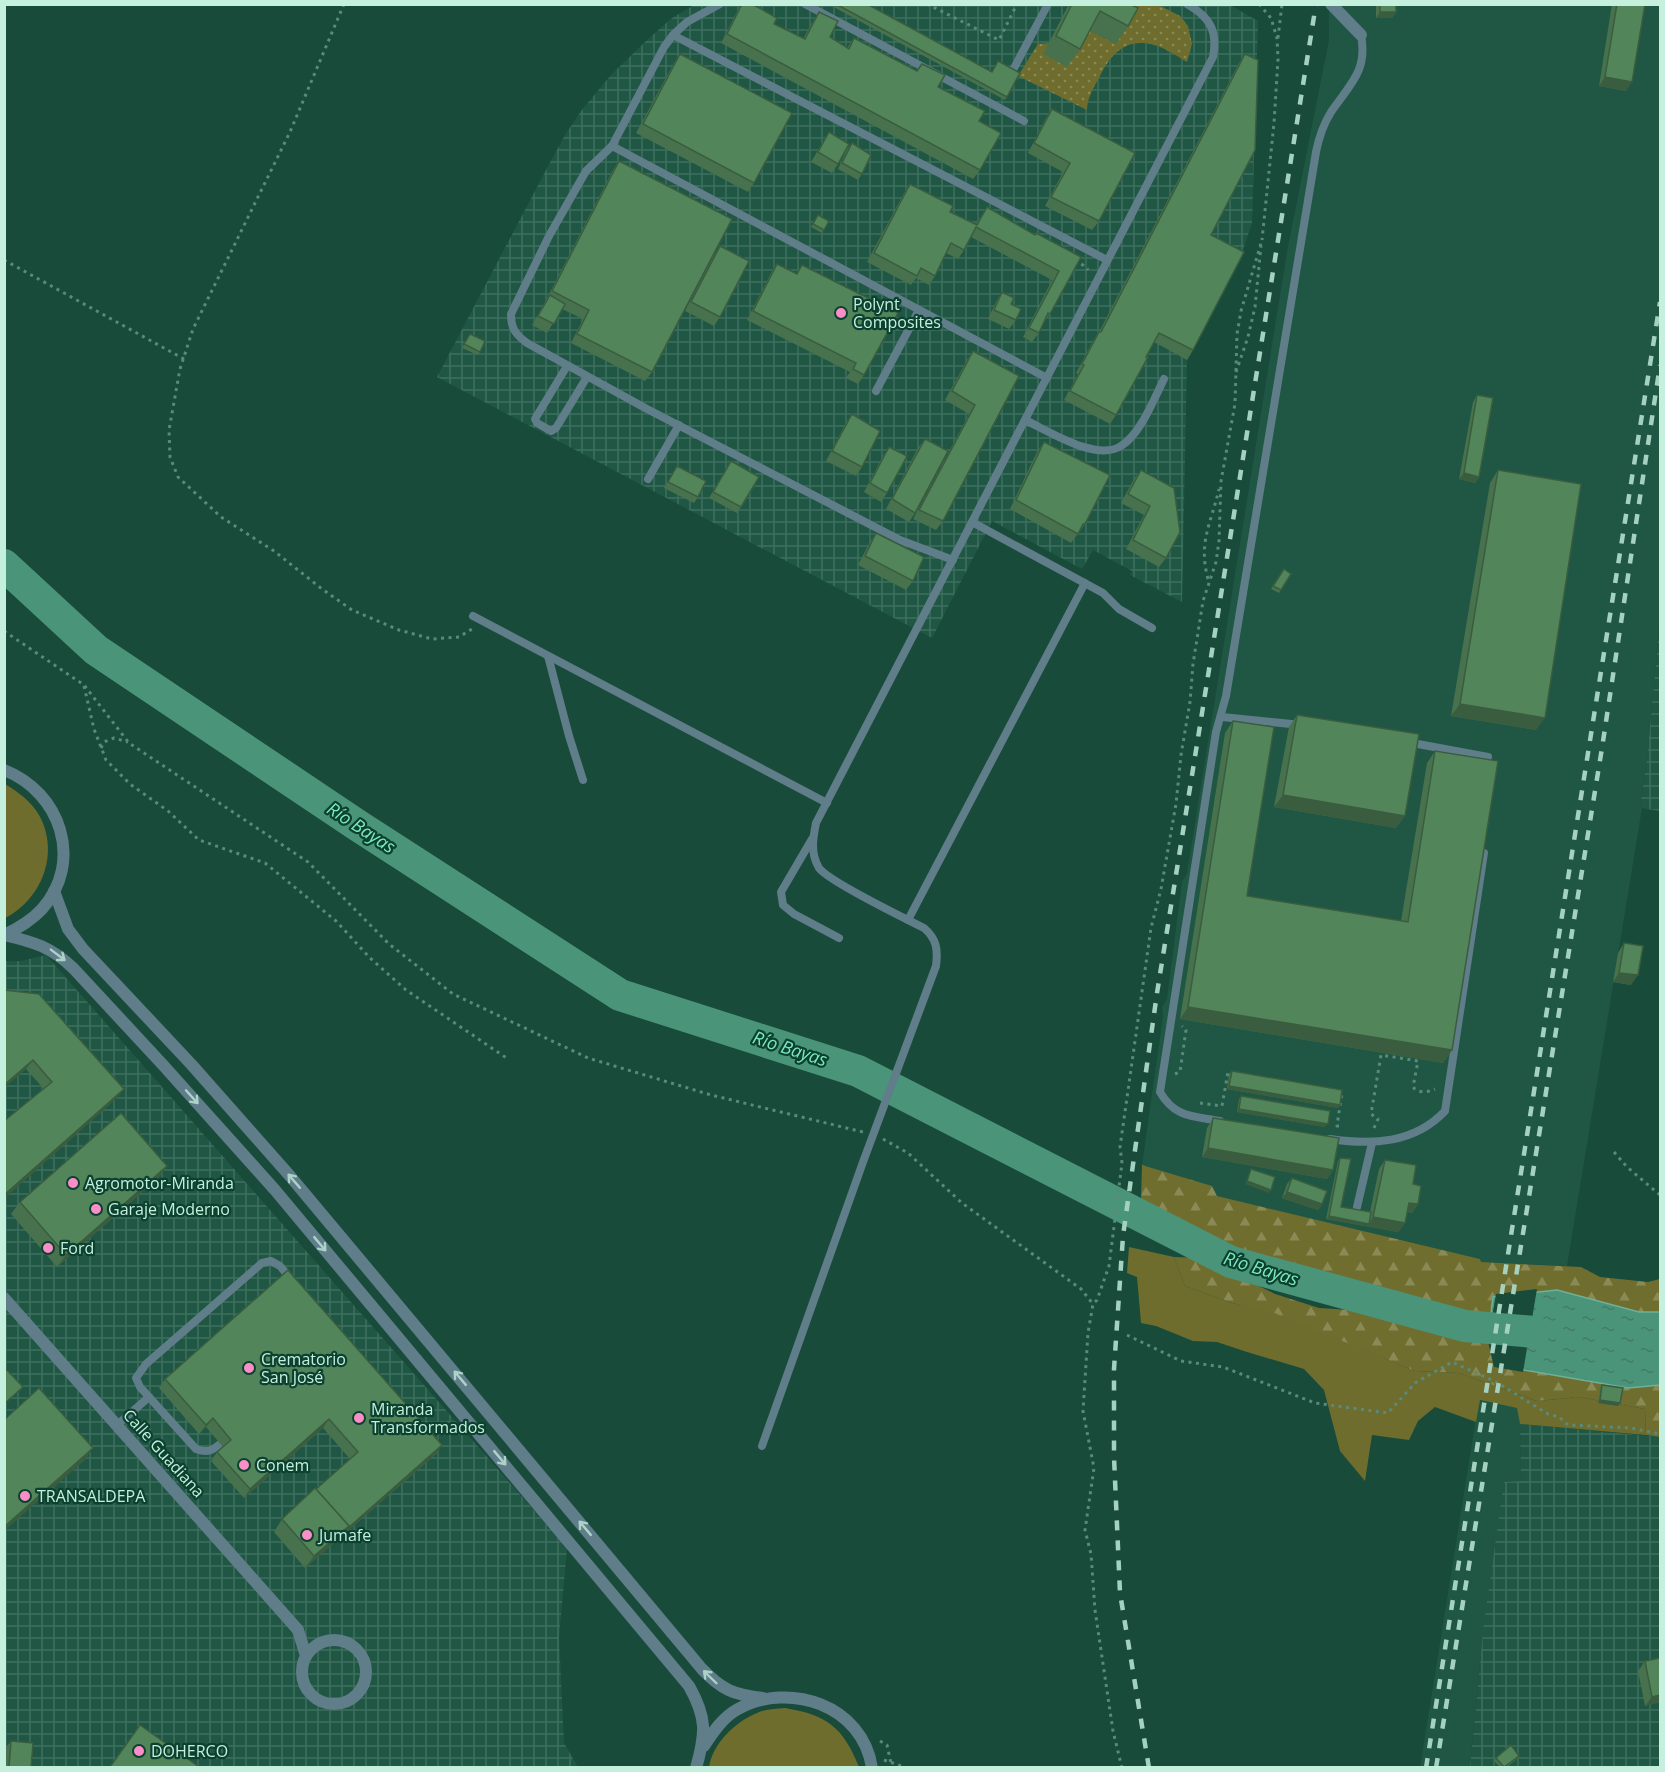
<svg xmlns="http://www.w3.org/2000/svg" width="1665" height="1772" font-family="'Open Sans',sans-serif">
<defs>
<pattern id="industrial-grid" width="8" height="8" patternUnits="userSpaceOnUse" patternTransform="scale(1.5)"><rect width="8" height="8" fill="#1f5744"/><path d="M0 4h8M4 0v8" fill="none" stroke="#3e6f5f"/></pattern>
<pattern id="forest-firs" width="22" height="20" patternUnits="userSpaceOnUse" patternTransform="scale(1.5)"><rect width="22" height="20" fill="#706e2e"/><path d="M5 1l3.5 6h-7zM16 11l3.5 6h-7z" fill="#898a56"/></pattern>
<pattern id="garden-dots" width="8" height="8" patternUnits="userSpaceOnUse" patternTransform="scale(1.5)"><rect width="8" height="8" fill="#6e6d2e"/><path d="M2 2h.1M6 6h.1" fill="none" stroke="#878956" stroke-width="1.8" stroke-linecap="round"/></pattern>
<pattern id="water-ripples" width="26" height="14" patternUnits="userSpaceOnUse" patternTransform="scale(1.5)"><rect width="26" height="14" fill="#4a957a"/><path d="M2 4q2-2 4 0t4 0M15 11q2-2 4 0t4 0" fill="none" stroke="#457a66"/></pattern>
</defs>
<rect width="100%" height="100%" fill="#194b3b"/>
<g fill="#1f5744">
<polygon points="1329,5 1660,5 1660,617 1647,759 1640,808 1642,808 1567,1266 1480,1262 1480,1259 1216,1196 1211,1186 1142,1165 1163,1017 1162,1007 1167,999 1182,882 1187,873 1287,252 1329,40"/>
<polygon points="1479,1400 1518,1408 1520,1424 1521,1481 1505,1482 1480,1663 1470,1767 1420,1768"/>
</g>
<g fill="url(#industrial-grid)">
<polygon points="1228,4 1258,21 1252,223 1240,259 1187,361 1182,602 1130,575 1132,571 1093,550 1082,569 992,521 932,638 437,377 546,170 565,135 581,111 611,75 647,40 672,18 694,5"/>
<polygon points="1660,620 1660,811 1640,808 1647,759"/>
<polygon points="46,955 567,1548 559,1638 564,1743 578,1767 5,1767 4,961 21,961"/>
<polygon points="1520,1424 1660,1437 1660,1767 1470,1768 1484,1623 1504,1482 1521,1481"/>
</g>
<g fill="#6e6d2e">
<path d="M5,784c13,8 26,17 34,31 21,38 3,84 -34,103z"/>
<polygon points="1129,1247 1174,1257 1185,1286 1232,1303 1272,1311 1415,1371 1459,1373 1537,1401 1579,1397 1645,1409 1646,1435 1520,1424 1517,1408 1480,1400 1476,1422 1435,1407 1418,1421 1409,1440 1372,1435 1365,1481 1340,1451 1324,1390 1304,1369 1247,1352 1217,1342 1193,1341 1156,1326 1141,1323 1137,1277 1127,1273"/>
<path d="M785,1708c42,7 58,19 74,59h-150c4,-24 26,-45 48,-54 8,-4 19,-4 28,-5z"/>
</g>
<polygon fill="url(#forest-firs)" points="1142,1165 1212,1186 1217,1196 1480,1259 1481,1262 1581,1267 1600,1277 1648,1282 1660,1279 1660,1312 1639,1312 1625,1309 1495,1365 1628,1388 1660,1385 1660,1437 1646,1435 1645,1409 1579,1397 1537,1401 1459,1373 1415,1371 1272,1312 1232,1303 1185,1286 1174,1257 1202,1258 1275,1294 1319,1308 1350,1310 1349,1294 1316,1280 1223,1249 1141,1202"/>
<path fill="url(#garden-dots)" d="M1083,5h76l21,11 8,10 4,18 -5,18c-10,-6 -22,-14 -33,-17 -28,-8 -43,9 -54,31 -6,11 -13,22 -13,34l-69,-34 20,-32 11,-1 -5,11 43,-25 29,15z"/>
<path fill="url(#water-ripples)" stroke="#6fb098" stroke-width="1.5" d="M1557,1290l82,22h21v73l-32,3 -133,-23c-4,-23 -6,-45 -2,-68z"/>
<polygon fill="#194b3b" points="1537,1289 1523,1372 1494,1367 1488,1342 1496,1294"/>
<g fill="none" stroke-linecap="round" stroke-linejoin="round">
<polyline stroke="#4a957a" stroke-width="32" points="4,565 96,650 357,825 620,995 858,1071 1231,1262 1465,1326 1534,1332"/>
<g stroke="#5a8a79" stroke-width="3" stroke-dasharray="3 4.5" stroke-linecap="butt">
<polyline points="344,4 290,132 193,329 180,369 169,430 170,457 178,477 221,517 274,551 322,589 352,610 399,630 432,639 459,637 472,629"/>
<polyline points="927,4 999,40 1017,4"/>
<polyline points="1259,4 1271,18 1277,38 1278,59 1274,123 1262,240"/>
<polyline points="1278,38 1282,4"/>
<polyline points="4,260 184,359"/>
<polyline points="1075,260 1086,267 1088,270"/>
<polyline points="1236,372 1248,337 1255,307 1261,246"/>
<path d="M1208,579c-10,-37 3,-55 11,-90"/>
<polyline points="4,631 84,685 129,743 308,862 389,944 453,994 588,1058 711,1095 863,1132"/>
<polyline points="84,686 94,729 106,760 130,784 168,811 199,840 265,863 336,921 370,958 406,990 508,1059"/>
<polyline points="101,748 104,742 114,738 128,742"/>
<polyline points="1175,1074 1180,1072 1186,1030 1182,1026"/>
<polyline points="1200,1103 1222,1106 1228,1072 1233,1073"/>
<polyline points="1339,1126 1337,1126 1342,1092 1340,1092"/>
<path d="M1374,1128l4,-9 -7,-5 10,-59 37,6 -5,26c6,7 15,5 22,2"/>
<polyline points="883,1139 908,1153 962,1203 1081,1289 1093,1304"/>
<polyline points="1614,1152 1627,1167 1660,1195"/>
<polyline points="1127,1335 1181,1361 1223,1367 1315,1403 1388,1413 1415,1383 1452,1362 1496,1382 1548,1414 1559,1417 1568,1425 1631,1428 1660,1434"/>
<polyline points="880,1741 887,1745 892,1768"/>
<polyline points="884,1760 907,1768"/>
<polyline points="1122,1768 1113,1731 1095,1610 1091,1554 1085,1530 1094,1468 1083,1411 1088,1333 1093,1304 1097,1300 1109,1266 1122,1163 1120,1147 1151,928 1161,889 1176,804 1181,755 1190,702 1193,664 1203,601 1216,562 1219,541 1221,481 1235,404 1237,334 1241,311 1262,240"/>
</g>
<g stroke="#607d8a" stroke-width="8">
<polyline points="805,4 1024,121"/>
<polyline points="673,35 687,22 720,4"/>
<polyline points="1013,70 1048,4"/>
<polyline points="612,146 664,47 673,35 1107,260"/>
<polyline points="567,366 535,419 537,423 551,431 556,428 587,377"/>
<polyline points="876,391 919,310"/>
<path d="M1025,420c24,11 71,42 96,26 19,-11 33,-47 43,-67"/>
<polyline points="648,479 679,425"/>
<polyline points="972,522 1103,593 1119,609 1152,628"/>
<path d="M953,560l-53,-20 -253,-131 -120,-66c-12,-9 -16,-15 -16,-29l38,-78 37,-65 26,-25 435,232"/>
<polyline points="473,616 827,803"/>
<polyline points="548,656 569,736 583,780"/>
<polyline points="1222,717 1301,725"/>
<polyline points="1407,742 1488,757"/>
<polyline points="812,839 781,892 783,905 794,914 839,938"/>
<polyline points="908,920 1085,583"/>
<path d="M1220,1121c-27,-5 -45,-3 -60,-29l56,-360 10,-36 90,-544c3,-15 7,-27 15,-40 19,-28 37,-41 30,-77"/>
<path d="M1330,1139c41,6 84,5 115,-28l39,-258"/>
<polyline points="1357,1207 1372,1143"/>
<path d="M149,1397l47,52c11,4 16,2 24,-5"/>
<polyline points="117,1425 149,1397 140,1387 136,1378 146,1364 262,1263 271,1261 280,1266 292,1280"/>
<path d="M762,1446l101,-284 73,-196c2,-16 1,-27 -12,-38 -18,-9 -96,-47 -105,-60 -9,-15 -6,-30 -3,-45l397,-766c5,-26 -3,-40 -26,-53"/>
</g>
<g stroke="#607d8a" stroke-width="12">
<polyline points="1331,4 1361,35"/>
<polyline points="4,1298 298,1630 306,1656"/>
<circle cx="334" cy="1672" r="32"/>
</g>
<g stroke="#607d8a" stroke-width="12">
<path d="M4,770c57,22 80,92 38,139 -11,12 -23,19 -38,26"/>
<path d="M54,891l14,38 15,20 108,115 99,112 412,493c20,21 32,26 61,29"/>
<path d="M4,935c30,7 48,12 70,34l89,96 112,125 414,496c18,32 17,47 7,82"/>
<path d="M704,1746c9,-14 19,-29 34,-37 51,-28 125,-4 134,59"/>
</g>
<g stroke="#a5d2c0" stroke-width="4.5" stroke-dasharray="10 10" stroke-linecap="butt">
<polyline points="1149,1768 1120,1593 1114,1457 1114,1369 1123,1236 1157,993 1316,4"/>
<polyline points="1426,1768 1660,302"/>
<polyline points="1436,1768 1602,748 1660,365"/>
</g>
</g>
<g fill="#47724d">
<polygon points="741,4 752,4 774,24 803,39 813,21 819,12 830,37 847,48 854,38 938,87 979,121 980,170 973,179 721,43 738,10"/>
<polygon points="828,4 867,4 1007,97 1005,100"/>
<polygon points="1069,4 1130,4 1128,26 1116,44 1090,31 1080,49 1067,67 1043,54"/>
<polygon points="1376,4 1396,4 1396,12 1392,18 1376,18"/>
<polygon points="1612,4 1645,4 1626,91 1599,86"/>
<polygon points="680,54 754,183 748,192 636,133 674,63"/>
<polygon points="1245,54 1211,235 1193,350 1187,360 1154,342 1116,415 1110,424 1064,400 1078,374 1076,373 1093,341 1099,332 1239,63"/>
<polygon points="1052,109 1099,221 1092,230 1045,206 1063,172 1028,153 1046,118"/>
<polygon points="829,132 838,164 832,173 811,162"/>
<polygon points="852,143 862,174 858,180 838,169 847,149"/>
<polygon points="619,161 652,372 645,381 571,343 583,319 562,309 547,333 532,325 546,300 613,170"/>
<polygon points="910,184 950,212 976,224 987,207 1034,235 1036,233 1081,257 1050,314 1043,323 1039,333 1032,342 1023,337 1052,280 971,237 964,250 958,259 946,253 935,276 929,285 916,278 911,285 867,262 904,193"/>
<polygon points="816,218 829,221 822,233 811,227"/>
<polygon points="720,246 720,317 714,326 685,311 713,256"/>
<polygon points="777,264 796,274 802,265 864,375 858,384 846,378 850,372 747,320 771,273"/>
<polygon points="1002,292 1011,304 1016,320 1009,329 988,319 996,302"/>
<polygon points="470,334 480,352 478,355 462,348"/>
<polygon points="973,351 1019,376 943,521 936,530 913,519 969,414 945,400 967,360"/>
<polygon points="1477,395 1479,477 1475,483 1459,479 1473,402"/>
<polygon points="852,414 862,467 856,476 826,461 846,423"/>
<polygon points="925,439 915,513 909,522 886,509 918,448"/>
<polygon points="1044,442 1085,524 1071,543 1010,509 1037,452"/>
<polygon points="889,447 887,493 881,502 864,492 883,456"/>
<polygon points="731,461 741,507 737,513 709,498"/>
<polygon points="677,466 698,497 694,503 664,488"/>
<polygon points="1141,470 1166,558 1159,567 1126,549 1144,515 1121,503 1134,479"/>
<polygon points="1498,470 1536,730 1451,716 1490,483"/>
<polygon points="876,533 913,581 906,590 858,565 870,542"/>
<polygon points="1284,569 1291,574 1279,593 1271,589"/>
<polygon points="1297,715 1396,828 1274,807 1289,727"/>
<polygon points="1233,721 1247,896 1401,921 1427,763 1435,751 1452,1050 1443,1063 1180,1019 1225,733"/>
<polygon points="1624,943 1631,985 1613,982 1618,953"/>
<polygon points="4,990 117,1098 44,1089 26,1069"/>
<polygon points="1232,1071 1340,1105 1338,1108 1227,1089 1229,1074"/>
<polygon points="1241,1096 1325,1127 1237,1112 1239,1099"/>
<polygon points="1213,1118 1333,1170 1327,1179 1202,1157 1207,1128"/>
<polygon points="1340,1158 1341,1207 1370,1212 1379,1169 1385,1160 1413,1184 1418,1204 1412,1213 1407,1212 1405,1223 1398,1232 1326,1219 1338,1161"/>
<polygon points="167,1166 158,1178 57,1267 11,1214 20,1202"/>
<polygon points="1292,1178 1322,1204 1318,1210 1282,1198 1287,1184"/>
<polygon points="165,1379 442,1445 436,1454 305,1568 274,1532 282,1519 350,1459 323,1428 244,1498 211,1461 217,1452 223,1447 206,1427 199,1434 159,1388"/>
<polygon points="1602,1385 1620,1403 1618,1406 1598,1403 1600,1388"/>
<polygon points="1645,1661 1660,1702 1645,1706 1638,1671"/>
<polygon points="11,1741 31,1767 4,1767 4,1750"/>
<polygon points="1519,1756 1517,1759 1507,1767 1500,1767 1494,1761 1496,1758"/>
</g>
<g fill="#3a5d3f">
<polygon points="1380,12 1396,12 1392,18 1376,18"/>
<polygon points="1605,77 1632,82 1626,91 1599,86"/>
<polygon points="1464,473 1479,477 1475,483 1459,479"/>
<polygon points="1460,704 1545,718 1536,730 1451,716"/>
<polygon points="1283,795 1405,816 1396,828 1274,807"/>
<polygon points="1619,973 1638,975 1631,985 1613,982"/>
<polygon points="1188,1007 1452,1050 1443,1063 1180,1019"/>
<polygon points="33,1060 26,1069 4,1088 4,1085"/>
<polygon points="1229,1086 1340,1105 1338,1108 1227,1089"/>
<polygon points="124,1089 117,1098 4,1199 4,1195"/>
<polygon points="1239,1109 1328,1124 1325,1127 1237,1112"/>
<polygon points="1208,1148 1333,1170 1327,1179 1202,1157"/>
<polygon points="167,1166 158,1178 57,1267 66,1255"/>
<polygon points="1247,1181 1271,1190 1269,1193 1245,1184"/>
<polygon points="1287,1192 1322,1204 1318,1210 1282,1198"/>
<polygon points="1409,1203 1418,1204 1412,1213 1402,1212"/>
<polygon points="1329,1216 1369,1224 1373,1217 1405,1223 1398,1232 1326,1219"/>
<polygon points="1600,1400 1620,1403 1618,1406 1598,1403"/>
<polygon points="213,1418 206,1427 199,1434 206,1425"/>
<polygon points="329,1419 323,1428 244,1498 250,1489"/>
<polygon points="442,1445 436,1454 305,1568 314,1556"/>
<polygon points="93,1448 85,1460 4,1531 4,1527"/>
<polygon points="1660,1695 1660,1702 1645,1706 1652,1697"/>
</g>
<g fill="#53855a" stroke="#3a5d3f" stroke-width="1.5">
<polygon points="742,4 752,4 777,18 774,24 805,39 819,12 838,21 830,37 849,49 854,38 917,71 922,64 945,75 938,87 985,111 979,121 1001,133 980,170 727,34"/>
<polygon points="836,4 867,4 992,72 998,61 1020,73 1007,97"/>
<polygon points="1072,4 1130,4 1138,8 1128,26 1100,11 1080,49 1056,36"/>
<rect x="1380" y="4" width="16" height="8"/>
<polygon points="1617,4 1645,4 1632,82 1605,77"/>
<polygon points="680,54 792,113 754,183 643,124"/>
<polygon points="1245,54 1258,60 1255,150 1211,235 1244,252 1193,350 1159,333 1146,357 1148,357 1116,415 1070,391 1084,365 1082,364 1099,332 1101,332"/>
<polygon points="1052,109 1135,153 1099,221 1051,197 1070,163 1034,143"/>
<polygon points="829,132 849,144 838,164 818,152"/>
<polygon points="852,143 871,155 862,174 842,163"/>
<polygon points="619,161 732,219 652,372 577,334 589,310 552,291"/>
<polygon points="910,184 953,206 950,212 977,225 987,207 1035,235 1036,233 1081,257 1050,314 1048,313 1039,333 1029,328 1059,271 976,227 964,250 951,243 935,276 921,268 917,276 874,253"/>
<polygon points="818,215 829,221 824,230 813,224"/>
<polygon points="720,246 749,261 720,317 691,302"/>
<polygon points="777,264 797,274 802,265 898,313 864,375 853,369 856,363 753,311"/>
<polygon points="1002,292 1014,298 1011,304 1021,309 1016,320 994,310"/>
<polygon points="550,295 565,304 554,324 538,316"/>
<polygon points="470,334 485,341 480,352 464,344"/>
<polygon points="973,351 1019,376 943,521 919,510 975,405 952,391"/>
<polygon points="1477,395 1493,398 1479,477 1464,473"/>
<polygon points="852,414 880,431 862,467 832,451"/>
<polygon points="925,439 948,451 915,513 892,499"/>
<polygon points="1044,442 1110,475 1085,524 1083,524 1078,534 1016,500"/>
<polygon points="889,447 907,456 887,493 870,483"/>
<polygon points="731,461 759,477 741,507 713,492"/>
<polygon points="677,466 706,481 698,497 668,482"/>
<polygon points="1141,470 1174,488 1180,532 1166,558 1133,540 1150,506 1128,494"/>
<polygon points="1498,470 1581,484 1545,718 1460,704"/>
<polygon points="876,533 924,557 913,581 865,556"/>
<polygon points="1284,569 1291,574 1281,590 1273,586"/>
<polygon points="1297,715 1419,734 1405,816 1283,795"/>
<polygon points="1233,721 1274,727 1247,896 1408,922 1435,751 1498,761 1452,1050 1188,1007"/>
<polygon points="1624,943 1643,946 1638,975 1619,973"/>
<polygon points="4,990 39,994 124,1089 4,1195 4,1121 52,1082 33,1060 4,1085"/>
<polygon points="1232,1071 1342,1090 1340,1105 1229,1086"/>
<polygon points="1241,1096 1330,1111 1328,1124 1239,1109"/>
<polygon points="121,1113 167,1166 66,1255 20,1202"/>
<polygon points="1213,1118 1339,1138 1333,1170 1208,1148"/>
<polygon points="1340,1158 1351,1159 1341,1207 1371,1212 1369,1224 1329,1216"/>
<polygon points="1385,1160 1416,1165 1413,1184 1421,1186 1418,1204 1409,1203 1405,1223 1373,1217"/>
<polygon points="1251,1169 1275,1177 1271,1190 1247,1181"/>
<polygon points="1292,1178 1327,1191 1322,1204 1287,1192"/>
<polygon points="288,1270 442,1445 347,1529 349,1526 316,1489 358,1452 329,1419 250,1489 217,1452 231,1440 213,1418 206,1425 165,1379"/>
<polygon points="4,1367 23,1387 4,1404"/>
<polygon points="1602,1385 1623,1388 1620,1403 1600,1400"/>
<polygon points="39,1388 93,1448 4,1527 4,1420"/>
<polygon points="315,1488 349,1526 314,1556 282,1519"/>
<polygon points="1660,1658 1660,1695 1652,1697 1645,1661"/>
<polygon points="140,1725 199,1767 110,1767"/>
<polygon points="11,1741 33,1743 31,1767 9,1767"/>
<polygon points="1511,1745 1519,1756 1504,1767 1496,1758"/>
</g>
<defs><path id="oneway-shaft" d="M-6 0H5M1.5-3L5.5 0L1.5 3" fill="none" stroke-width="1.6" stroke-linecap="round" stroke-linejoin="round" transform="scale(1.5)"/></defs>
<g stroke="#abd3c8">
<use href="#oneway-shaft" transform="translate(58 955) rotate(37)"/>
<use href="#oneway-shaft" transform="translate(192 1097) rotate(48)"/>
<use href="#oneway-shaft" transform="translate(294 1181) rotate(-131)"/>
<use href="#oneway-shaft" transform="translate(320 1244) rotate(50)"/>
<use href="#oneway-shaft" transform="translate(460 1378) rotate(-130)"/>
<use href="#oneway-shaft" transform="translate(500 1458) rotate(50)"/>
<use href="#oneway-shaft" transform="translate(585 1528) rotate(-130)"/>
<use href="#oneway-shaft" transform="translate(710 1677) rotate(-136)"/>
</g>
<g fill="#fa8fc8" stroke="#0c4130" stroke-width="2">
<circle cx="841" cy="313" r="6"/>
<circle cx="73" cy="1183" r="6"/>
<circle cx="96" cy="1209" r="6"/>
<circle cx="48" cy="1248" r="6"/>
<circle cx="249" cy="1368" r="6"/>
<circle cx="359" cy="1418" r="6"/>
<circle cx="244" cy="1465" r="6"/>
<circle cx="25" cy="1496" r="6"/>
<circle cx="307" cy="1535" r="6"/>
<circle cx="139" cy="1751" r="6"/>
</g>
<g text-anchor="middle" stroke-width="4.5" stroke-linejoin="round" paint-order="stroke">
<g font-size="16" fill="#c4f0dd" stroke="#0c4130" text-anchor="start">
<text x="853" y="310">Polynt<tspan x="853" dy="18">Composites</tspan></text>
<text x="85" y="1189">Agromotor-Miranda</text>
<text x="108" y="1215">Garaje Moderno</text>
<text x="60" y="1254">Ford</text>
<text x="261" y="1365">Crematorio<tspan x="261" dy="18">San José</tspan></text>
<text x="371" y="1415">Miranda<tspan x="371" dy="18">Transformados</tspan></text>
<text x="256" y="1471">Conem</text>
<text x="37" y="1502">TRANSALDEPA</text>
<text x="319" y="1541">Jumafe</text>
<text x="151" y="1757">DOHERCO</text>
</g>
<g font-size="16" fill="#c4f0dd" stroke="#0c4130">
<text transform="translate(164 1453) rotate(48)" y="6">Calle Guadiana</text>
</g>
<g font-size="18" font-style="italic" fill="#7ce8c1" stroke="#0c4130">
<text transform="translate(361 828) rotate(33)" y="6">Río Bayas</text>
<text transform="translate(790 1049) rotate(18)" y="6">Río Bayas</text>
<text transform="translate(1261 1269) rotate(17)" y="6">Río Bayas</text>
</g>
</g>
<rect width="1665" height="1772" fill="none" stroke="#c4f0dd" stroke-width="12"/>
</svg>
